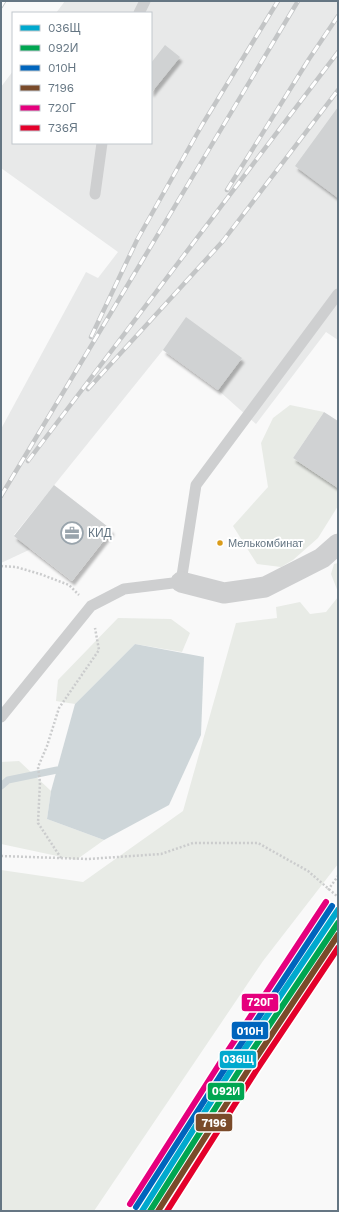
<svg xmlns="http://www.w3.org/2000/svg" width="339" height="1212" font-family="'Work Sans',sans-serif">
<defs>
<filter id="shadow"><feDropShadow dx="2.5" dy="4.5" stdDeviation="1" flood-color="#0004"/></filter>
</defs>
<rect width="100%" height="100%" fill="#f9f9f9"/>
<polygon fill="#e8e9e9" points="65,1 338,1 338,340 326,332 256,424 218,390 163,350 14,535 31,549 1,563 1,429 86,272 98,278 118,252 1,168 1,87 13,71 13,143 151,143 151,13 56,13"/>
<g fill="#e8ebe6">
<polygon points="290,405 324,412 293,458 338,488 338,506 318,538 293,560 281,567 257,564 233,526 268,487 261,443 273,418"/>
<polygon points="338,563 338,592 331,574 334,564"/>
<polygon points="338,597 338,864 263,961 94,1211 1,1211 1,870 83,882 183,811 236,623 277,618 276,607 300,602 310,614 326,612"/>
<polygon points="118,618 171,619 190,633 182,652 135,644 75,704 56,701 58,680"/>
<polygon points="19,761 51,791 47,819 104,840 76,860 1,844 1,762"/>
</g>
<polygon fill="#ced6d9" points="135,644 204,657 201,735 169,805 104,840 47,819 51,791 75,704"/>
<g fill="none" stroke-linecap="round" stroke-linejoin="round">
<polyline stroke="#ced6d9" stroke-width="7" points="1,786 8,780 57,770"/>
</g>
<g fill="#d0d2d3" filter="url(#shadow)">
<polygon points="165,45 180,57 151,93 151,63"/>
<polygon points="338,107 338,198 295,166"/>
<polygon points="186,317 242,358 218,390 163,350"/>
<polygon points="324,412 338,421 338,488 293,458"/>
<polygon points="54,485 112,530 72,581 14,536"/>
</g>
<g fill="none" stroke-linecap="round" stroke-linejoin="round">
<g stroke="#cbcccd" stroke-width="2.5" stroke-dasharray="2 2" stroke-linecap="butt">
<polyline points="1,566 16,567 40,574 69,585 79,595"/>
<polyline points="1,856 88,859 161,854 193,843 258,843 308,871 338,897"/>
<polyline points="61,858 38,823 40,782 38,767 47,746 59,708 99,650 95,628"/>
<polyline points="328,890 338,876"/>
</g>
<g stroke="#cecfd0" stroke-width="11">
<polyline points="139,13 145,1"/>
<polyline points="95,194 102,143"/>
<polyline points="1,717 91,606 124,589 181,582 196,485 338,294"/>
</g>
<polyline stroke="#cecfd0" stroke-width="21" points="181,582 224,593 265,587 322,558 338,544"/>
<g stroke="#c3c5c6" stroke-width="4.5">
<g id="rail">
<polyline points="1,6 4,1"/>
<polyline points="227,190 309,59 338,16"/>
<polyline points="91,337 137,240 202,125 278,1"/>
<polyline points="88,389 223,241 338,90"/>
<polyline points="28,461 338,52"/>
<polyline points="1,496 298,1"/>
</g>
</g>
<use href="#rail" stroke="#fff" stroke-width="3" stroke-dasharray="9" stroke-linecap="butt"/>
<g stroke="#fff" stroke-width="9">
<polyline id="rail-1" points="142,1211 238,1059 338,910"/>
</g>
<g stroke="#fff" stroke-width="9">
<polyline id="rail-2" points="150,1211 244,1063 338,923"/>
</g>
<g stroke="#fff" stroke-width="9">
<polyline id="rail-3" points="136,1207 233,1056 332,906"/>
</g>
<g stroke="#fff" stroke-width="9">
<polyline id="rail-4" points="158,1211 250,1067 338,935"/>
</g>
<g stroke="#fff" stroke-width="9">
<polyline id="rail-5" points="130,1204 227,1052 326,902"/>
</g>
<g stroke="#fff" stroke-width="9">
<polyline id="rail-6" points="167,1211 256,1071 338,948"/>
</g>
<use href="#rail-1" stroke="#00a9ce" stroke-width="6"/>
<use href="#rail-2" stroke="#00a651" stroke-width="6"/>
<use href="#rail-3" stroke="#0065bd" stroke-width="6"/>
<use href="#rail-4" stroke="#7a4b2a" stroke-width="6"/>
<use href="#rail-5" stroke="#e5007d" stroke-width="6"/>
<use href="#rail-6" stroke="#e4002b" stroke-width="6"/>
</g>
<defs>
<g id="office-ring" transform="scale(1.15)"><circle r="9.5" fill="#fff" stroke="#99a4ac" stroke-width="1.5"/><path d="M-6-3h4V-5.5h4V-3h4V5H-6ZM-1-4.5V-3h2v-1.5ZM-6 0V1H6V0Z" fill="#99a4ac"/></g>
</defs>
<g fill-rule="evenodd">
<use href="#office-ring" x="72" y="533"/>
</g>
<circle fill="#da9c1a" stroke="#fff" stroke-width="1.5" cx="220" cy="543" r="3.5"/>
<g text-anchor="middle" stroke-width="4" stroke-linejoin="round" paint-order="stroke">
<g font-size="11" fill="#657683" stroke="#fff" text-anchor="start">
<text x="228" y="547">Мелькомбинат</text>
</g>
<g font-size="12" fill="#657683" stroke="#fff" text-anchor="start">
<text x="88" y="537">КИД</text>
</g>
</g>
<g stroke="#fff" stroke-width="1.5">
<rect x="241" y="993" width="38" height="19" rx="4" fill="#e5007d"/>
<rect x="231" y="1021" width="38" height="19" rx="4" fill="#0065bd"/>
<rect x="219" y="1050" width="38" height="19" rx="4" fill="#00a9ce"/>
<rect x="207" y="1082" width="38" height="19" rx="4" fill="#00a651"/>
<rect x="195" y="1113" width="38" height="19" rx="4" fill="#7a4b2a"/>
</g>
<g font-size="11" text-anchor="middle" font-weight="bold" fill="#fff">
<text x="260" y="1006">720Г</text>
<text x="250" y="1035">010Н</text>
<text x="238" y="1063">036Щ</text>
<text x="226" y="1095">092И</text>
<text x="214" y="1127">7196</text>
</g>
<rect width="339" height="1212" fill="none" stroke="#657683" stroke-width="4"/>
<rect x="12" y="12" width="140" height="132" fill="#ffffff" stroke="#c1c8cd"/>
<rect x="20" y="25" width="20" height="6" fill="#00a9ce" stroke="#c1c8cd"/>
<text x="48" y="32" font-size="12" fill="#657683">036Щ</text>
<rect x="20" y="45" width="20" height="6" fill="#00a651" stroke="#c1c8cd"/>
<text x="48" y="52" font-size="12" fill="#657683">092И</text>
<rect x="20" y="65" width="20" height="6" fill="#0065bd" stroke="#c1c8cd"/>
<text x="48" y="72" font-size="12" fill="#657683">010Н</text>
<rect x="20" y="85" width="20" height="6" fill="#7a4b2a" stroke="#c1c8cd"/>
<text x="48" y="92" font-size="12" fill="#657683">7196</text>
<rect x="20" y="105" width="20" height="6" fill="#e5007d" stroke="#c1c8cd"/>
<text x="48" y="112" font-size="12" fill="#657683">720Г</text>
<rect x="20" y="125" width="20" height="6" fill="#e4002b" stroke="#c1c8cd"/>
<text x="48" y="132" font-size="12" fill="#657683">736Я</text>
</svg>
